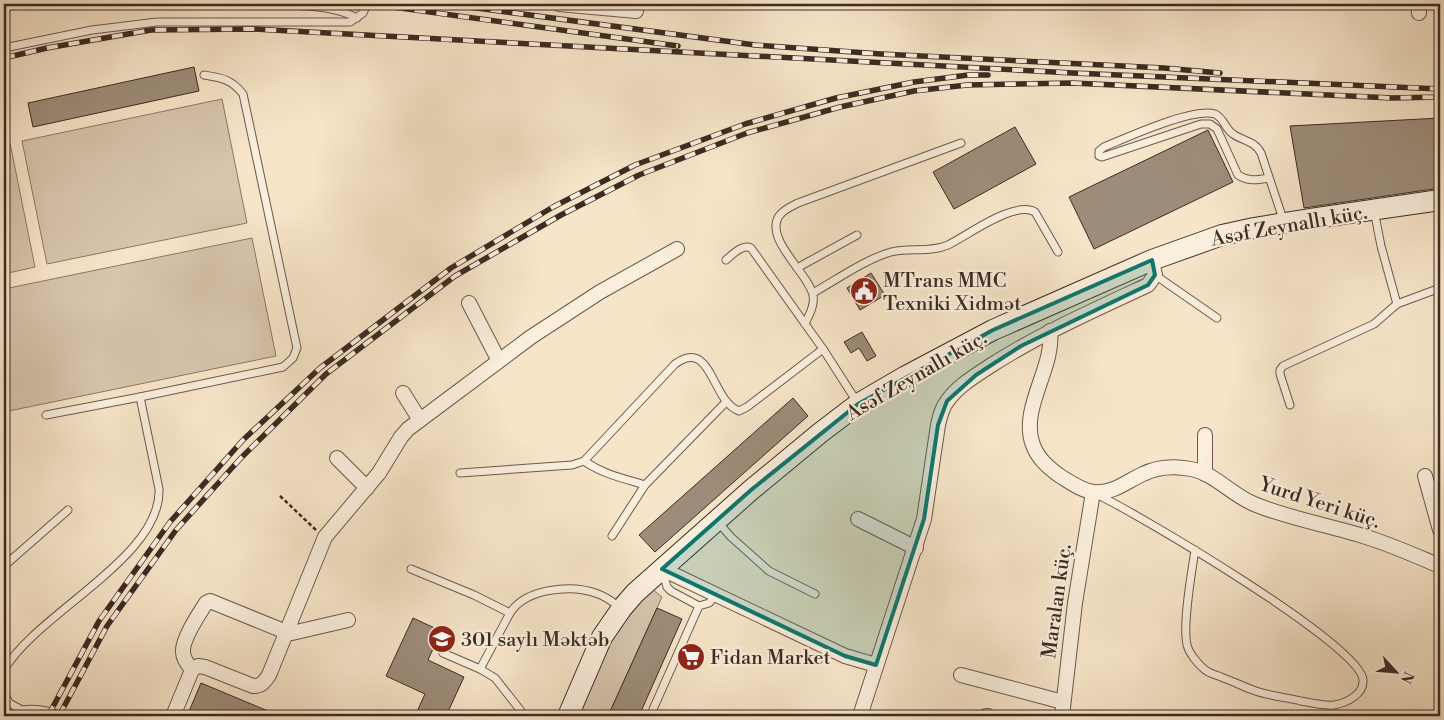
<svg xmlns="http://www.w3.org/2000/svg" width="1444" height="720" font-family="'Libre Bodoni',serif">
<rect width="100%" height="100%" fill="#f7e5c9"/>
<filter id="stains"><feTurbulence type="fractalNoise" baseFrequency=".004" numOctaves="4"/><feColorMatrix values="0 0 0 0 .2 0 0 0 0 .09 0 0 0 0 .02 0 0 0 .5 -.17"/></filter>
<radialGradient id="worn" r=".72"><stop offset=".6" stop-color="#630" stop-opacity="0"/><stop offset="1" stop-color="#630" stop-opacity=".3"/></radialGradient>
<g fill="#d7c5ad" stroke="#8a7868">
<polygon points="222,99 247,223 47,264 22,141"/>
<polygon points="10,143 35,267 4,274 4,145"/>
<polygon points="252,238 276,356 4,412 4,289"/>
<polygon points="652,589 662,597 608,716 578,716 611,640 627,617"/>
</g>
<g fill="#9d8c79" stroke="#3c2b23">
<polygon points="194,67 199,91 33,127 28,103"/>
<polygon points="1440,118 1440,188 1304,208 1290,126"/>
<polygon points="1015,127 1036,164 954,209 933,172"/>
<polygon points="1208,130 1233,182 1094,249 1069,197"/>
<polygon points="871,273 885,295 860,310 847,288"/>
<polygon points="862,332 876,356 867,361 859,348 851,353 844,342"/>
<polygon points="793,398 808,416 655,552 639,535"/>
<polygon points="657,608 682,619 639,716 608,716"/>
<polygon points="413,618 441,631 428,660 464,677 446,716 415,716 425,694 386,676"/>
<polygon points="201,683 280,716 187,716"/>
</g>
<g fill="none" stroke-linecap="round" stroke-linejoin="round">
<g stroke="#6b5a4c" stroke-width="9">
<g id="service">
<path d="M276,4c27,2 56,1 81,14"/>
<polyline points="4,48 92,30 157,22 350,22 363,13 367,4"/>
<path d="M1269,178c-12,2 -20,4 -31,-3l-21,-46 -7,-5h-9l-99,33 -3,-1v-5l5,-4c22,-9 89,-40 111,-33 9,4 10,15 18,20 10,7 22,7 28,19l23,69"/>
<polyline points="1374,210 1381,246 1397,304"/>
<path d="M726,260c7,-6 16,-16 25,-12l72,101 34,53"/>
<polyline points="797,268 857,235"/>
<polyline points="1155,275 1217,318"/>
<path d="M813,293c23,-13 53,-34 78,-41 18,-5 39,1 57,-7 19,-9 66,-45 87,-33l23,40"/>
<path d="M805,324c4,-9 10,-19 8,-29 -5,-22 -49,-56 -34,-79 4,-6 13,-10 19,-13l163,-60"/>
<polyline points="1290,405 1280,374 1280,370 1283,366 1374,324 1397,304 1440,288"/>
<path d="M46,415l94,-18 143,-30 10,-9 4,-10 -54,-254c-12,-15 -21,-16 -39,-19"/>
<path d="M584,461c19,13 38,17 61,24"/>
<path d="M460,473l112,-8 12,-4 91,-97c37,-27 36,37 64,47l8,-4 76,-58"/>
<path d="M1098,495c38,18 263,150 265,185 1,14 -16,23 -29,25 -10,1 -23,-2 -33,-4 -16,-4 -33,-5 -48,-11 -11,-4 -21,-9 -32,-13 -5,-2 -13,-4 -17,-8 -5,-4 -14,-15 -16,-21 -7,-17 4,-78 7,-98"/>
<polyline points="717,521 731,537 769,571 815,594"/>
<polyline points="612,536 645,485 726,402"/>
<polyline points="4,566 68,510"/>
<polyline points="411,569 474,595 510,613"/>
<polyline points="663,573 667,587 671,591 699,606"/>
<polyline points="443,653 480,669 495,678 521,711"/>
<path d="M480,669l30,-56c16,-25 62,-29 88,-19 9,3 16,9 23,14"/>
<path d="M4,670c33,-57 158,-113 155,-181l-19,-92"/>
<path d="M4,692l5,11 13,7c13,-2 26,0 39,6"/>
<polyline points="650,716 699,606 709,603 716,595"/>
</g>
</g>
<g stroke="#6b5a4c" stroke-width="16">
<g id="minor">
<polyline points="559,4 636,11"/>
<polyline points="1418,4 1419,13"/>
<polyline points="469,303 499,361"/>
<path d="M1050,331c5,36 -31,78 -17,114 5,14 16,23 27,31 10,6 22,15 34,16 19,2 33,-11 49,-18 14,-7 32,-8 48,-5 23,4 41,26 63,35 36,15 75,21 112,33 26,8 50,19 74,29"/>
<polyline points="403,393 420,420"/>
<polyline points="337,458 367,488"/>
<polyline points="1205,474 1205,435"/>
<polyline points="1425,476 1440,530"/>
<polyline points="858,519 916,548"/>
<polyline points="662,569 845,656 876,665"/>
<path d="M192,670c-4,-6 -9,-11 -9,-18 -1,-13 16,-38 23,-49l4,-2 76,31 6,1 56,-13"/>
<polyline points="961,675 1063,702"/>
<path d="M173,716l19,-46 6,-4 7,1 48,19c9,0 11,-4 16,-11l56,-138 54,-64 22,-36 7,-8 123,-92 69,-45 77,-43"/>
<path d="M860,716l64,-197 14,-94c2,-9 4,-18 10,-25 10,-14 27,-24 42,-34 50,-32 104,-56 158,-81l7,-10 -3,-15"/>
<polyline points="986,716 988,716"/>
<polyline points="1062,716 1075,603 1093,492"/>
</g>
</g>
<g stroke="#3c2b23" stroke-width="22">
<polyline id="secondary" points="568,716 602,637 622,608 635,593 751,490 820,433 858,404 906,376 993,330 1152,260 1222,235 1254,228 1316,218 1440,200"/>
</g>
<polyline stroke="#3c2b23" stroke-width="2.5" stroke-dasharray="4 2.5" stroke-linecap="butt" points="280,496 316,530"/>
<use href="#service" stroke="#faeedc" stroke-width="7"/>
<use href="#minor" stroke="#faeedc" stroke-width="14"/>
<use href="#secondary" stroke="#faeedc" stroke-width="20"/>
<g stroke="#3c2b23" stroke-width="5.5">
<g id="rail">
<polyline points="371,4 678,46"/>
<polyline points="447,4 755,45 881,54 1164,68 1220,73"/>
<polyline points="4,58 47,48 151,30 252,29 1073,73 1440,89"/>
<polyline points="48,716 99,621 170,522 243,440 320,368 451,268 553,207 635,165 745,124 836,98 914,82 968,75 988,75"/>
<polyline points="59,716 107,626 176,530 240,459 326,374 455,276 561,215 639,175 747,133 840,107 914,91 967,85 1072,83 1392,98 1440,97"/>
</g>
</g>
<use href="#rail" stroke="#faeedc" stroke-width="4" stroke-dasharray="11" stroke-linecap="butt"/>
</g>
<path fill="#0f766e" fill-opacity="0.2" stroke="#0f766e" stroke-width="4" stroke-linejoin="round" d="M1152,260l3,15 -7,10 -127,61 -45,29 -29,26 -9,24 -14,94 -48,146 -31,-9 -183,-87 89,-79 107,-86 135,-74z"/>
<defs>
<g id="civic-disc" transform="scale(1.4375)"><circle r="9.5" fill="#8f2418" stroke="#faeedc"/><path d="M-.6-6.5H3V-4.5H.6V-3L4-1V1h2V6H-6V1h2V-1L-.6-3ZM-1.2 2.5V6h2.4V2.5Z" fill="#fff"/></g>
<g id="school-disc" transform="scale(1.4375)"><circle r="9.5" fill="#8f2418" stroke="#faeedc"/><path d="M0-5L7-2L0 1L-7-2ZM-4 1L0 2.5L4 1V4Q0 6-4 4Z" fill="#fff"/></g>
<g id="supermarket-disc" transform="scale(1.4375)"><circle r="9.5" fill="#8f2418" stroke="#faeedc"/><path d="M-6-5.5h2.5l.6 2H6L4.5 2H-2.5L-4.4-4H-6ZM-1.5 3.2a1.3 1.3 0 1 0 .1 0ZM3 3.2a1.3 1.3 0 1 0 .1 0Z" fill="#fff"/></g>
</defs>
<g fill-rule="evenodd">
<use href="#civic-disc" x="864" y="291"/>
<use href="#school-disc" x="442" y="639"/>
<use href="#supermarket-disc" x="691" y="657"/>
</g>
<g text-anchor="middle" stroke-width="4.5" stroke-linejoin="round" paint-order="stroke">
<g font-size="20" fill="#3c2b23" stroke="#faeedc">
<text transform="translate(1289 225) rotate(-10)" y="7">Asəf Zeynallı küç.</text>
<text transform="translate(916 375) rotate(-30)" y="7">Asəf Zeynallı küç.</text>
<text transform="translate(1320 502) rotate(18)" y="7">Yurd Yeri küç.</text>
<text transform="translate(1056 601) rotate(-82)" y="7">Maralan küç.</text>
</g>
<g font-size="20" fill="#3c2b23" stroke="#faeedc" text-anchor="start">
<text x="883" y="287">MTrans MMC<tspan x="883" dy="23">Texniki Xidmət</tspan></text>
<text x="461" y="646">301 saylı Məktəb</text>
<text x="710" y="664">Fidan Market</text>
</g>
</g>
<rect width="1444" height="720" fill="none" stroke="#f7e5c9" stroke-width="20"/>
<rect x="5" y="5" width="1434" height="710" fill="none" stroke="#3c2b23" stroke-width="2.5"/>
<rect x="10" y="10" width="1424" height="700" fill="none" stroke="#3c2b23"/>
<g transform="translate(1396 672) rotate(116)" stroke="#faeedc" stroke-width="4" paint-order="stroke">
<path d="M0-4L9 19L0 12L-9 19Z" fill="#3c2b23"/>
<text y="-8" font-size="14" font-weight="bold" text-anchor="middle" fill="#3c2b23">N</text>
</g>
<rect width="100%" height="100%" filter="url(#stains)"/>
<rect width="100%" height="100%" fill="url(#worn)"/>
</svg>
